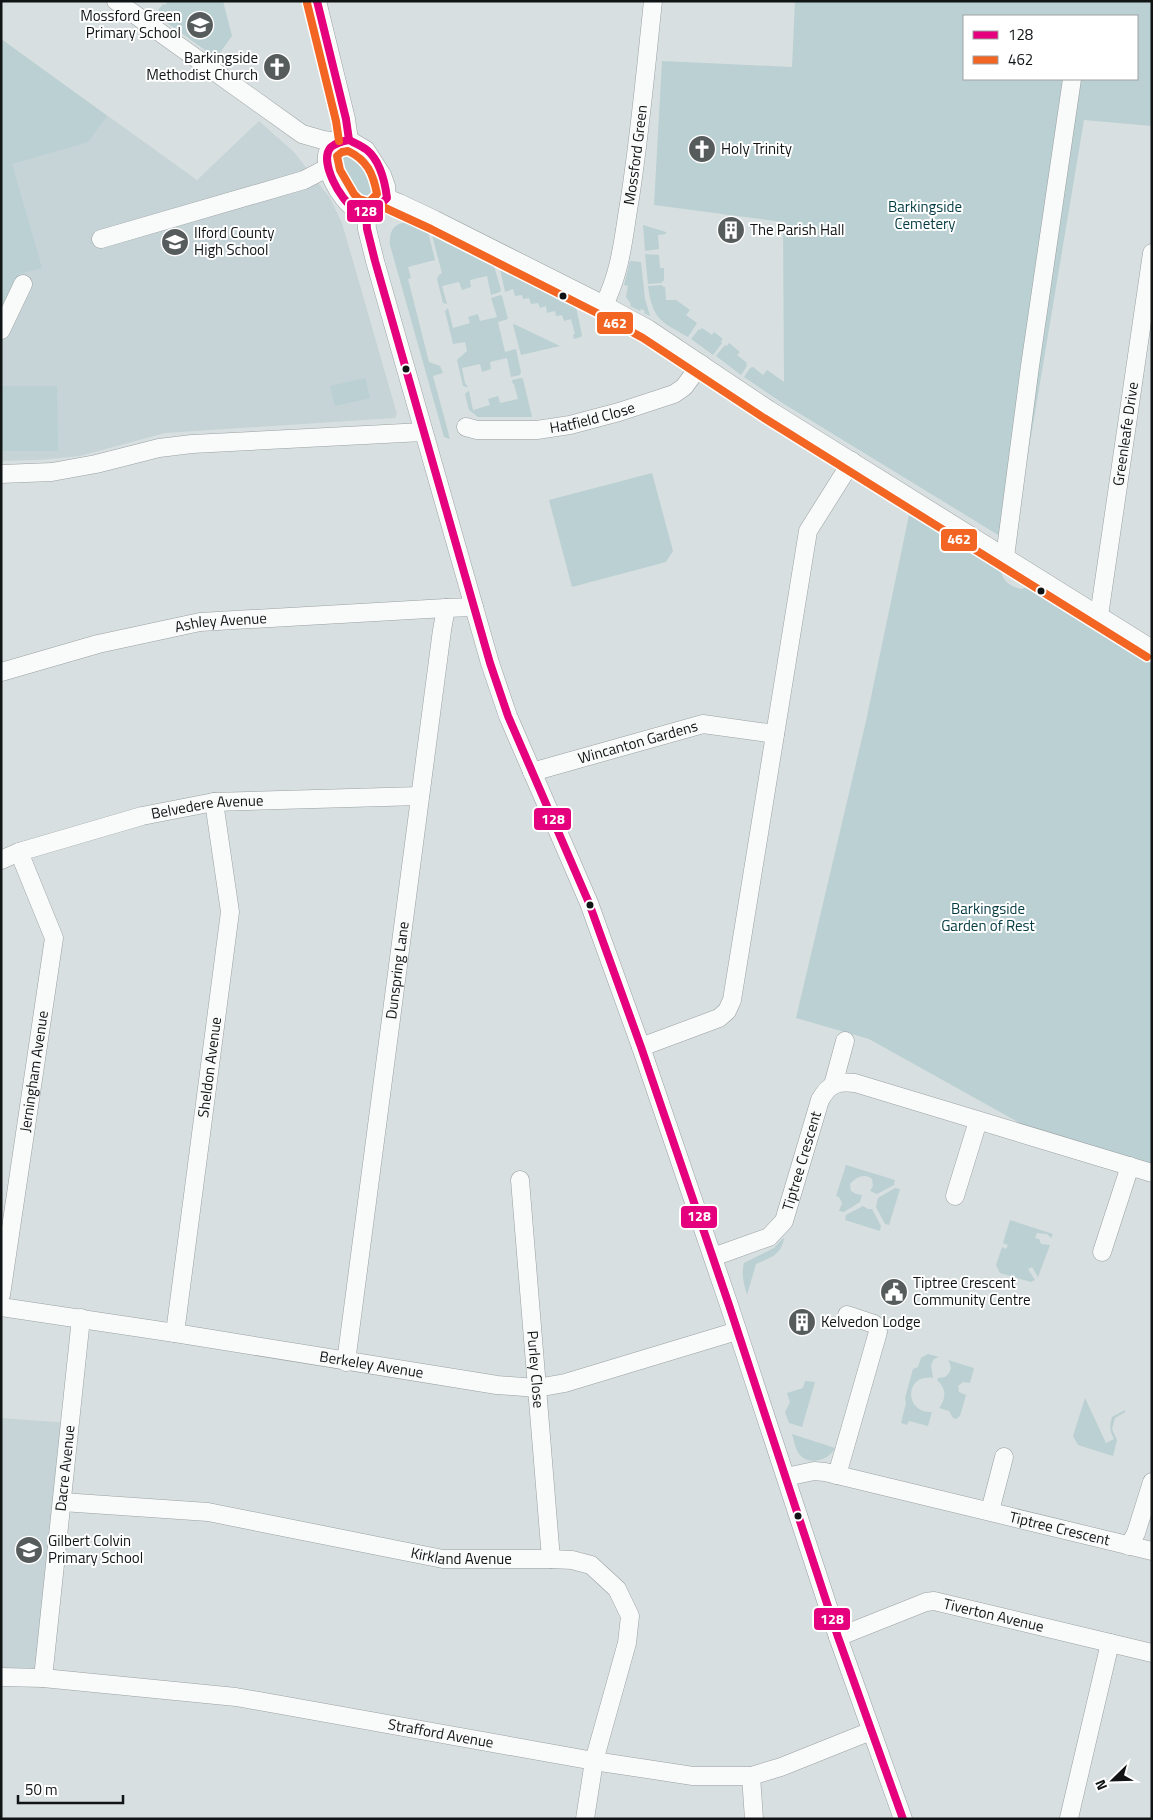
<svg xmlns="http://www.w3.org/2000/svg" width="1153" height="1820" font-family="'Titillium Web',sans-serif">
<rect width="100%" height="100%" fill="#d8dfe0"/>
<g fill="#c6d4d7">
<polygon points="1,39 197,180 259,121 294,152 330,198 342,223 397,414 395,418 165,433 80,456 39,460 1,461"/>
<polygon points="1,1418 70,1423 43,1678 1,1677"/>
</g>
<g fill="#bad0d3" fill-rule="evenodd">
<polygon points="168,1 223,1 232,36 216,58 155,14 163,4 165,5"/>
<path d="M795,1h357v125l-68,-6 -71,424 -229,-140 -40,-27 6,-9 3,-1 10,8 4,-5 17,12 -1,-160 -129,-17 8,-144 130,6zM964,16h173v63h-173z"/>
<polygon points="1,39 107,116 88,142 12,164 42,268 19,274 1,313"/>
<path d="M345,148c17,7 42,34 28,53 -23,-2 -38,-25 -37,-47z"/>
<path d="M405,222l23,10 7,28 -27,7 3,11 -3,1 21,83 11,4 3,7 -10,3 17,63 -6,-2 -54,-192c-1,-12 2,-20 15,-23z"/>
<polygon points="643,225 666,232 666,234 658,235 659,249 645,251"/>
<polygon points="432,235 494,266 501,290 500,292 491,295 487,276 470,280 471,287 462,290 459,282 442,286 447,304 443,303 437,279 439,275 442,273"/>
<polygon points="645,254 659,255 660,268 664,268 664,281 662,281 662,283 648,284"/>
<polygon points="630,261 641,262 645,299 650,316 644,313 645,311 641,309 640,311 630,306 631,304 626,297 628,286 624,285"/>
<polygon points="500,269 576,307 582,335 581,337 574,339 573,335 575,334 571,319 564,321 562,315 556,316 555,311 547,313 546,306 540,308 538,303 531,304 529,298 523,299 522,295 515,296 513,289 505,292"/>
<path d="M662,285l1,2h2l1,13h10l14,10 -4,5 11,8 -9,14c-28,-16 -35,-17 -40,-51z"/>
<polygon points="501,295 502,296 508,319 498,322 505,352 516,349 521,372 520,375 511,377 507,358 490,362 491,369 482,372 480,364 462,368 465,383 468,387 466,387 463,386 457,360 467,351 465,342 453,344 445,311 448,308 453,328 470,323 468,317 478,314 480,321 497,317 491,298"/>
<polygon points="514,324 560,346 521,355 513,325"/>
<polygon points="702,328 712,335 714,332 723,339 721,341 722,343 713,355 691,339 699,329 700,330"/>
<polygon points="729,343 740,352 737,355 747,363 746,364 747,366 741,375 716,356 725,345 727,346"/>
<polygon points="365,378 370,398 335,406 330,386"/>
<polygon points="521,378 523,379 532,417 478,417 469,410 465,394 467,392 469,391 473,410 490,405 488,399 498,396 500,403 518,399 514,384 513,384 512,380"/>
<polygon points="1,386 57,386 58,451 1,451"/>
<polygon points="652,473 673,551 666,562 572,587 549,500"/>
<path d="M909,515l92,55c1,11 10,17 21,19l5,-3 125,78v501l-123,-37 -160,-89 -73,-21 70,-297z"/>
<path d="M846,1165l49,15 -1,5 -17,9 -7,-3 3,-5 -1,-7c-7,-6 -16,-2 -22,5l1,7 5,3 6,1 -2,7 -16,10 -5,-1 3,-8 -3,-6 -3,-1z"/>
<polygon points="895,1188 900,1189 889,1225 885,1224 876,1207 878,1198"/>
<polygon points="863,1206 868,1209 872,1209 881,1226 880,1231 845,1220 846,1215"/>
<polygon points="1010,1220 1053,1234 1051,1238 1047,1234 1037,1233 1035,1238 1039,1239 1041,1244 1050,1245 1038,1277 1032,1267 1028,1269 1035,1280 1031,1282 1000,1273 996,1265 1002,1247 1006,1249 1008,1245 1003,1243"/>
<path d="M783,1238l1,1c-4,17 -13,18 -28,25l-9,31c-3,-11 -6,-20 -3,-32l30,-15z"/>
<path d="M928,1354l11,3 -5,2 -3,6 2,13c-29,-5 -29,36 -1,34l-4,14 -19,-5 -2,4 -6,-2 5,-20 -1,-5 8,-29 5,-2 3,-9z"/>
<path d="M948,1360l26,8 -4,15 -7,-1 -5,4 1,6 7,3 -6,21 -4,3 -3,-1 -4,-7 -10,-3c8,-10 7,-20 -2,-28l1,-2 7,-1c7,-5 7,-11 3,-17z"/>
<polygon points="805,1381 815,1382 802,1427 789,1423 785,1412 790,1402 787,1393 803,1388"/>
<path d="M1085,1398l21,45 8,-4c-4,-8 -5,-13 -2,-22l13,-7v2l-10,6 -3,11 5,11 -4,16 -35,-11 -5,-9z"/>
<path d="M792,1434l6,2 37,12c-5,11 -24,18 -34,8 -5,-4 -7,-15 -9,-22z"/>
</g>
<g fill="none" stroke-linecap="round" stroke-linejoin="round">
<g stroke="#9aa0a1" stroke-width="19">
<g id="minor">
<path d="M116,1l186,133 21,6 15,2 11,-2 17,10 16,25 4,11 1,12 -14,14c-6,0 -13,-1 -19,-4 -13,-8 -34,-43 -25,-58 2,-3 6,-6 9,-8"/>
<polyline points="317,1 346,119 349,140"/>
<polyline points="387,198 399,203 435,220 604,305 648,329 769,410 1152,649"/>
<polyline points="366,212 367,229 375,261 490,663 508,716 589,903 641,1047 729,1305 838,1637 903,1819"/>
<polyline points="101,239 304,180 327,168"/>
<path id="s1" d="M604,305c18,-37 19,-67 26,-107 10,-65 16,-131 23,-197"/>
<polyline points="1,330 23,284"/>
<path id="s2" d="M466,427l11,3h60l33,-5 49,-13 55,-18 10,-7 17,-23"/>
<polyline points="1,474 52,472 96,464 159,448 192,444 423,432"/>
<polyline points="1005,557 1030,366 1072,79"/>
<path id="s3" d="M1099,616l53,-363"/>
<path id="s4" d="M1,672l97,-28 102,-22 246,-14"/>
<path id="s5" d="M532,772l171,-48 72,10"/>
<path id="s6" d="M1,860l18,-8 123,-36 72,-14 206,-6"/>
<polyline points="641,1047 719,1018 727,1011 732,1000 808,531 852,461"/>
<polyline points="833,1085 845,1041"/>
<path id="s7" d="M520,1180l31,379"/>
<polyline points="955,1196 978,1121"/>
<polyline points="1102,1252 1130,1166"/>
<path id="s8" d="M713,1257l56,-20 15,-16 36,-121c9,-16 17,-19 35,-17l297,90"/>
<path id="s9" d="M1,1295l53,-357 -35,-86"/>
<path id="s10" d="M1,1307l174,26 322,52 40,3 28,-5 172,-52"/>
<path id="s11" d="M175,1333l55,-421 -16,-110"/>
<path id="s12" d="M346,1362l96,-732 4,-22 28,-1"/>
<polyline points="837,1475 878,1332 877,1327 874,1324 847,1315"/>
<path id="s13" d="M786,1477l28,-6 11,1 327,79"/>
<path id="s14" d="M62,1502l146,10 235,47h108l21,1 19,5 26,24 13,27 -3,27 -33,118 -9,58"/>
<polyline points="990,1511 1004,1457"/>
<polyline points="1129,1546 1136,1533 1152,1482"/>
<path id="s15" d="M838,1637l88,-35 8,-1 218,52"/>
<path id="s16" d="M1,1677l42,1 193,19 358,64 99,15h58l30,-9 90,-36"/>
<path id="s17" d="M43,1678l38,-360"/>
<polyline points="751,1776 754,1819"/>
<polyline points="1069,1818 1110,1643"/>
</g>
</g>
<use href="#minor" stroke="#f9fafa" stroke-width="18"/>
<g stroke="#fff" stroke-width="11">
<g id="bus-1">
<polyline points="317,1 346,119 349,140"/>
<path d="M349,140c6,3 13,6 18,10 13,11 18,32 20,48l-14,14c-6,0 -13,-1 -19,-4 -13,-7 -36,-47 -23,-61 5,-4 12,-6 18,-7z"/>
<polyline points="366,212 367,229 375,261 490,663 508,716 589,903 641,1047 729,1305 838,1637 903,1819"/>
</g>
</g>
<g stroke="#fff" stroke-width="11">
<g id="bus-2">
<polyline points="307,3 336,121 339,141"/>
<path d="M348,151c19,9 25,22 29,43l-8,8 -10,-3 -5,-5 -14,-24 -3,-14 5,-4z"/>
<polyline points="383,207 431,229 599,314 643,338 764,418 1147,657"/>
</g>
</g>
<use href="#bus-1" stroke="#e5007d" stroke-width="8"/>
<use href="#bus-2" stroke="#f26522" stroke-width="8"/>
</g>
<defs>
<g id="school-disc" transform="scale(1.4375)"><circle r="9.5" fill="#565b5c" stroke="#fff"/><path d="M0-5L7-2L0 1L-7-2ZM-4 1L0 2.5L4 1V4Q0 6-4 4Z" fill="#fff"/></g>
<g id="church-disc" transform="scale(1.4375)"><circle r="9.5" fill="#565b5c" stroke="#fff"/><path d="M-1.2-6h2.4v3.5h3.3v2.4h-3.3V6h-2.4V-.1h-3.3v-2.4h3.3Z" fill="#fff"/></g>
<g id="building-disc" transform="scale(1.4375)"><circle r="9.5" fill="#565b5c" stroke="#fff"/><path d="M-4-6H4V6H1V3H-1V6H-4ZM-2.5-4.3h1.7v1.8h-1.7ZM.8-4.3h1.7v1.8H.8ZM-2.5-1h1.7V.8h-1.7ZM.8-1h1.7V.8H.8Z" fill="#fff"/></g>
<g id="civic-disc" transform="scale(1.4375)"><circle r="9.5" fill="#565b5c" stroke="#fff"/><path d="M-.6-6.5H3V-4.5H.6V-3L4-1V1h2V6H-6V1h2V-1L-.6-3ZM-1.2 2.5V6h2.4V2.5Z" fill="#fff"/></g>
</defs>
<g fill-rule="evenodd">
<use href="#school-disc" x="200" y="25"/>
<use href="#church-disc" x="277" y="67"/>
<use href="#church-disc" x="702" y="149"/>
<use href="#building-disc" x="731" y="230"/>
<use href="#school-disc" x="175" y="242"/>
<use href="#civic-disc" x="894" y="1292"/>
<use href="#building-disc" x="802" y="1322"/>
<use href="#school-disc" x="29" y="1550"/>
</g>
<g fill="#101415" stroke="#fff" stroke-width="2">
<circle cx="563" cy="296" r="4.5"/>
<circle cx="406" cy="369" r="4.5"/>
<circle cx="1041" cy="591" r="4.5"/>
<circle cx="590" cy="905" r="4.5"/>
<circle cx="798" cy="1516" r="4.5"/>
</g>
<g text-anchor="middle" stroke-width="4" stroke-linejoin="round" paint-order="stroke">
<g font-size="15" fill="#101415" stroke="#fff" text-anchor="start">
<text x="181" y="21" text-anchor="end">Mossford Green<tspan x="181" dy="17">Primary School</tspan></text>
<text x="258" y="63" text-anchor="end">Barkingside<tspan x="258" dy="17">Methodist Church</tspan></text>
<text x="721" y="154">Holy Trinity</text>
<text x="750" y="235">The Parish Hall</text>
<text x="194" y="238">Ilford County<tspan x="194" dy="17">High School</tspan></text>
<text x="913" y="1288">Tiptree Crescent<tspan x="913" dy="17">Community Centre</tspan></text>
<text x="821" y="1327">Kelvedon Lodge</text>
<text x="48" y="1546">Gilbert Colvin<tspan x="48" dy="17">Primary School</tspan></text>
</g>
<g font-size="15" fill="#101415" stroke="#fff">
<text dy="5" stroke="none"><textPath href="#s1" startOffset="154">Mossford Green</textPath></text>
<text dy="5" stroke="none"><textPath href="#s2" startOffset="128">Hatfield Close</textPath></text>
<text dy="5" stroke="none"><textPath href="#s3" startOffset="184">Greenleafe Drive</textPath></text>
<text dy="5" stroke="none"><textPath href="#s4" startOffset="226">Ashley Avenue</textPath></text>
<text dy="5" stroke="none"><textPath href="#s5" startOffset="110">Wincanton Gardens</textPath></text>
<text dy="5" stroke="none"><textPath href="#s6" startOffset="214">Belvedere Avenue</textPath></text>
<text dy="5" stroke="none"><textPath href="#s12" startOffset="395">Dunspring Lane</textPath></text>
<text dy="5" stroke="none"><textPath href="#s11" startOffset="268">Sheldon Avenue</textPath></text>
<text dy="5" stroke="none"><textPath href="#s9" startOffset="226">Jerningham Avenue</textPath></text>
<text dy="5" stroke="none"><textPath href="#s8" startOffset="144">Tiptree Crescent</textPath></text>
<text dy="5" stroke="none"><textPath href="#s10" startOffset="375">Berkeley Avenue</textPath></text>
<text dy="5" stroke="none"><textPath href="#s7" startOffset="190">Purley Close</textPath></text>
<text dy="5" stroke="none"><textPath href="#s17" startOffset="211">Dacre Avenue</textPath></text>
<text dy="5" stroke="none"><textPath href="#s13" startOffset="281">Tiptree Crescent</textPath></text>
<text dy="5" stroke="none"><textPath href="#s14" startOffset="404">Kirkland Avenue</textPath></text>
<text dy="5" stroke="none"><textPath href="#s15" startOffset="164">Tiverton Avenue</textPath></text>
<text dy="5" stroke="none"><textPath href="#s16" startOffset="444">Strafford Avenue</textPath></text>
</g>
<g font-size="15" fill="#023a42" stroke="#fff">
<text x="925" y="212">Barkingside<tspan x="925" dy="17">Cemetery</tspan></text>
<text x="988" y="914">Barkingside<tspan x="988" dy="17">Garden of Rest</tspan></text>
</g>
</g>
<g stroke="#fff" stroke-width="2">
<rect x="346" y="199" width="38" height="24" rx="5" fill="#e5007d"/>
<rect x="596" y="311" width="38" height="24" rx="5" fill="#f26522"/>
<rect x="940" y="528" width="38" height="24" rx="5" fill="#f26522"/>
<rect x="533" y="807" width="39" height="24" rx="5" fill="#e5007d"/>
<rect x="680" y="1205" width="38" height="24" rx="5" fill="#e5007d"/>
<rect x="813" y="1607" width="38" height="24" rx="5" fill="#e5007d"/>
</g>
<g font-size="14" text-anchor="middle" font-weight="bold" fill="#fff">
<text x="365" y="216">128</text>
<text x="615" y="328">462</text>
<text x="959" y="544">462</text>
<text x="553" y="824">128</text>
<text x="699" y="1221">128</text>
<text x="832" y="1624">128</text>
</g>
<rect width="1153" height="1820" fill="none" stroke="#101415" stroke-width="5"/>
<rect x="963" y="15" width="175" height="65" fill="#ffffff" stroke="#9fa1a1"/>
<rect x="973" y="31" width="25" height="8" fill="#e5007d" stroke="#9fa1a1"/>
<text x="1008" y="40" font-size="15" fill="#101415">128</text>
<rect x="973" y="56" width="25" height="8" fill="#f26522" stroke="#9fa1a1"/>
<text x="1008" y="65" font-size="15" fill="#101415">462</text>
<g transform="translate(1113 1780) rotate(247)" stroke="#ffffff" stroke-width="4" paint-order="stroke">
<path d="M0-4L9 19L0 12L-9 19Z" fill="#101415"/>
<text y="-8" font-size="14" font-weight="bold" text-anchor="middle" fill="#101415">N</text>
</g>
<path d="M18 1795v8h105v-8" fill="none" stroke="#101415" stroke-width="2.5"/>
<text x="25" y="1795" font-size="15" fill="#101415" stroke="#ffffff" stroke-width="4" paint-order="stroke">50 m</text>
</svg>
